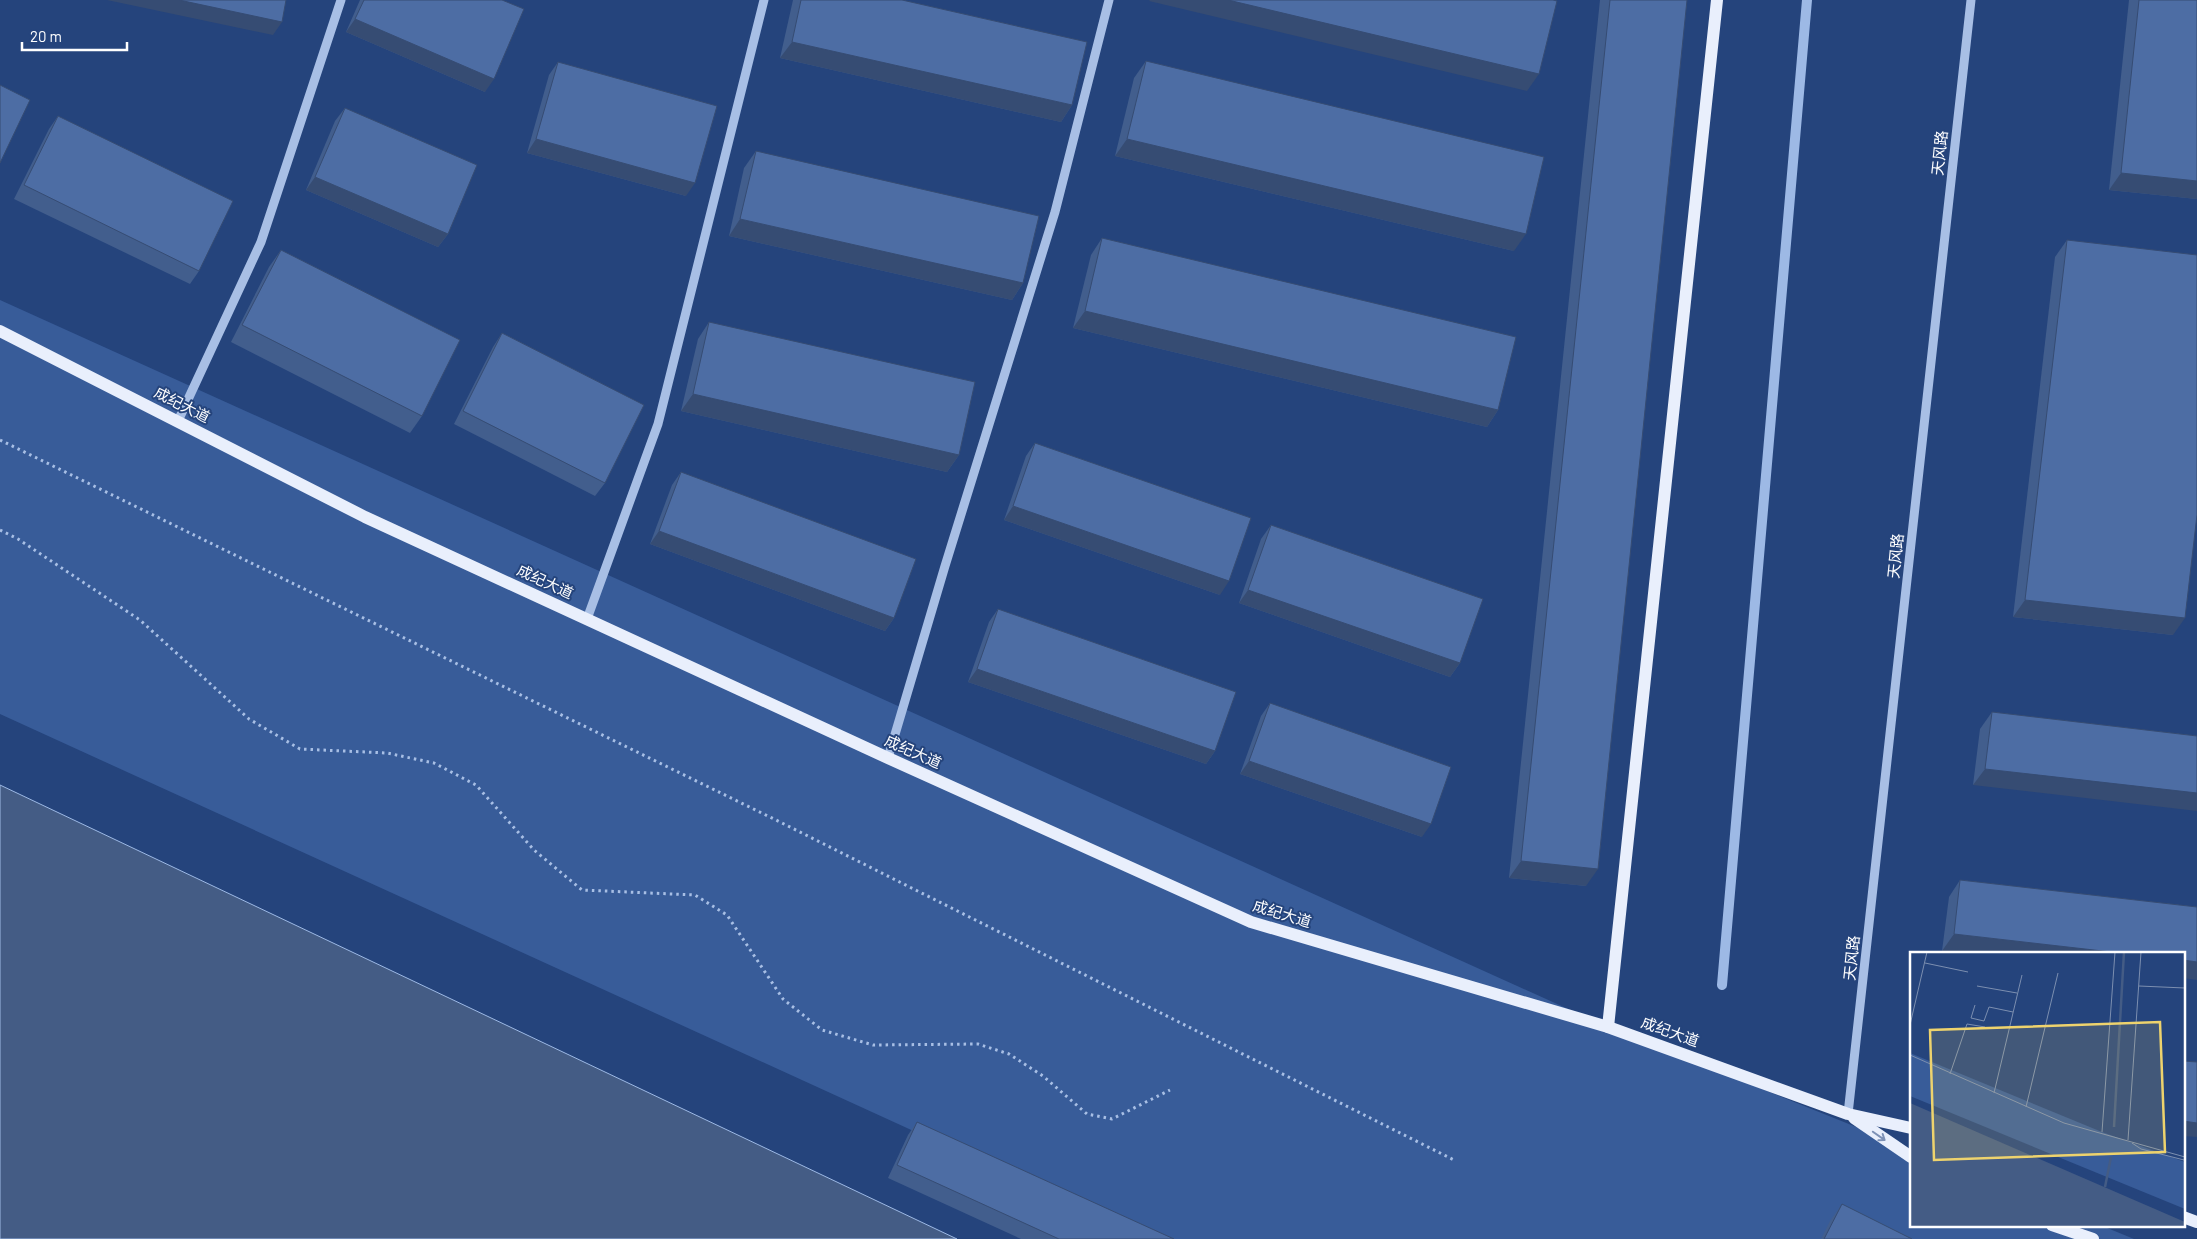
<svg xmlns="http://www.w3.org/2000/svg" width="2197" height="1239" font-family="Barlow,'Noto Sans SC',sans-serif">
<rect width="100%" height="100%" fill="#25447c"/>
<polygon fill="#385c99" points="0,300 1608,1027 1911,1149 1911,1225 2100,1225 2134,1239 1150,1239 0,714"/>
<polygon fill="#445c85" stroke="#9db9e5" points="0,785 957,1239 0,1239"/>
<g fill="none" stroke-linecap="round" stroke-linejoin="round">
<polyline stroke="#9db9e5" stroke-width="10" points="1722,985 1807,0"/>
<g stroke="#a8bfe5" stroke-width="3" stroke-dasharray="2.5 4" stroke-linecap="butt">
<polyline points="0,440 776,820 1456,1161"/>
<polyline points="0,530 18,539 140,620 249,719 300,749 387,753 434,763 476,785 534,850 582,890 695,895 727,915 783,999 822,1030 873,1045 978,1044 1009,1054 1043,1076 1087,1114 1112,1119 1170,1090"/>
</g>
<g stroke="#a8bfe5" stroke-width="9">
<polyline points="178,421 261,242 341,0"/>
<polyline points="587,619 658,424 764,0"/>
<polyline points="888,758 945,566 1055,212 1109,0"/>
<polyline points="1848,1114 1971,0"/>
</g>
<g stroke="#e9effc" stroke-width="12">
<polyline points="0,331 365,517 888,758 1251,922 1608,1027 1848,1114 1911,1128"/>
<polyline points="1608,1027 1717,0"/>
<polyline points="1854,1118 1911,1157"/>
<polyline points="2183,1217 2197,1222"/>
<polyline points="2052,1225 2093,1239"/>
</g>
</g>
<g fill="#425e8d">
<polygon points="360,0 502,0 485,92 346,32"/>
<polygon points="793,0 902,0 1072,105 1061,122 780,58"/>
<polygon points="1600,0 1687,0 1586,886 1509,878"/>
<polygon points="2129,0 2197,0 2197,199 2109,190"/>
<polygon points="1146,61 1514,251 1115,156 1134,78"/>
<polygon points="558,62 686,196 527,153 549,75"/>
<polygon points="345,108 448,234 438,247 306,190 335,121"/>
<polygon points="58,116 199,271 190,284 14,199 49,129"/>
<polygon points="756,151 1023,283 1012,300 729,236 744,168"/>
<polygon points="1102,238 1498,410 1487,427 1073,328 1091,255"/>
<polygon points="2067,240 2173,635 2013,617 2055,257"/>
<polygon points="281,250 422,416 410,433 231,342 269,267"/>
<polygon points="709,322 959,455 947,472 681,411 698,339"/>
<polygon points="502,333 605,483 595,496 454,424 493,347"/>
<polygon points="1035,443 1220,595 1004,520 1026,456"/>
<polygon points="681,472 894,618 885,631 650,544 672,485"/>
<polygon points="1271,525 1460,663 1450,677 1239,603 1261,539"/>
<polygon points="998,609 1215,751 1206,764 968,682 989,622"/>
<polygon points="1270,703 1422,837 1240,774 1261,716"/>
<polygon points="1992,712 2197,736 1973,785 1980,729"/>
<polygon points="1960,880 2197,907 1942,951 1949,897"/>
<polygon points="917,1122 1174,1239 1021,1239 888,1178 908,1135"/>
<polygon points="1842,1204 1912,1239 1821,1239 1830,1221"/>
</g>
<g fill="#364c73">
<polygon points="107,0 179,0 282,22 273,35"/>
<polygon points="1150,0 1228,0 1539,74 1527,91 1149,1"/>
<polygon points="355,19 494,79 485,92 346,32"/>
<polygon points="792,42 1072,105 1061,122 780,58"/>
<polygon points="536,139 695,183 686,196 527,153"/>
<polygon points="1127,139 1526,234 1514,251 1115,156"/>
<polygon points="2121,173 2197,181 2197,199 2109,190"/>
<polygon points="315,177 448,234 438,247 306,190"/>
<polygon points="740,219 1023,283 1012,300 729,236"/>
<polygon points="1085,311 1498,410 1487,427 1073,328"/>
<polygon points="693,394 959,455 947,472 681,411"/>
<polygon points="1013,506 1229,581 1220,595 1004,520"/>
<polygon points="659,531 894,618 885,631 650,544"/>
<polygon points="1248,590 1460,663 1450,677 1239,603"/>
<polygon points="2025,600 2185,618 2173,635 2013,617"/>
<polygon points="977,669 1215,751 1206,764 968,682"/>
<polygon points="1249,761 1431,824 1422,837 1240,774"/>
<polygon points="1985,769 2197,793 2197,811 1973,785"/>
<polygon points="1521,861 1598,869 1586,886 1509,878"/>
<polygon points="1954,934 2120,953 1961,953 1942,951"/>
<polygon points="2183,960 2197,962 2197,980 2183,978"/>
<polygon points="2183,1121 2197,1123 2197,1137 2183,1136"/>
</g>
<g fill="#4d6da4" stroke="#364c73">
<polygon points="179,0 286,0 282,22"/>
<polygon points="364,0 502,0 524,9 494,79 355,19"/>
<polygon points="801,0 902,0 1087,42 1072,105 792,42"/>
<polygon points="1228,0 1553,0 1557,1 1539,74"/>
<polygon points="1610,0 1687,0 1598,869 1521,861"/>
<polygon points="2139,0 2197,0 2197,181 2121,173"/>
<polygon points="1146,61 1544,157 1526,234 1127,139"/>
<polygon points="558,62 717,106 695,183 536,139"/>
<polygon points="0,85 30,100 0,163"/>
<polygon points="345,108 477,165 448,234 315,177"/>
<polygon points="58,116 233,201 199,271 24,185"/>
<polygon points="756,151 1039,216 1023,283 740,219"/>
<polygon points="1102,238 1516,337 1498,410 1085,311"/>
<polygon points="2067,240 2197,255 2197,515 2185,618 2025,600"/>
<polygon points="281,250 460,340 422,416 242,325"/>
<polygon points="709,322 975,382 959,455 693,394"/>
<polygon points="502,333 644,405 605,483 463,411"/>
<polygon points="1035,443 1251,518 1229,581 1013,506"/>
<polygon points="681,472 916,559 894,618 659,531"/>
<polygon points="1271,525 1483,599 1460,663 1248,590"/>
<polygon points="998,609 1236,692 1215,751 977,669"/>
<polygon points="1270,703 1451,767 1431,824 1249,761"/>
<polygon points="1992,712 2197,736 2197,793 1985,769"/>
<polygon points="1960,880 2197,907 2197,962 2183,960 2183,953 2120,953 1954,934"/>
<polygon points="2183,1061 2197,1062 2197,1123 2183,1121"/>
<polygon points="917,1122 1174,1239 1059,1239 897,1165"/>
<polygon points="1842,1204 1912,1239 1824,1239"/>
</g>
<defs><path id="oneway-shaft" d="M-6 0H5M1.5-3L5.5 0L1.5 3" fill="none" stroke-width="1.6" stroke-linecap="round" stroke-linejoin="round" transform="scale(1.25)"/></defs>
<use stroke="#7d91b6" href="#oneway-shaft" transform="translate(1879 1136) rotate(35)"/>
<g text-anchor="middle" stroke-width="4" stroke-linejoin="round" paint-order="stroke">
<g font-size="15" fill="#fff" stroke="#25447c">
<text transform="translate(1940 153) rotate(-84)" y="5">天风路</text>
<text transform="translate(182 405) rotate(27)" y="5">成纪大道</text>
<text transform="translate(1896 556) rotate(-84)" y="5">天风路</text>
<text transform="translate(545 582) rotate(25)" y="5">成纪大道</text>
<text transform="translate(913 752) rotate(24)" y="5">成纪大道</text>
<text transform="translate(1282 914) rotate(17)" y="5">成纪大道</text>
<text transform="translate(1852 958) rotate(-84)" y="5">天风路</text>
<text transform="translate(1670 1032) rotate(20)" y="5">成纪大道</text>
</g>
</g>
<g transform="translate(1910 952)">
<rect width="275" height="275" fill="#25447c"/>
<path d="M0,101l192,79 83,30v47l-275,-113z" fill="#385c99"/>
<path d="M0,151l275,119v5h-275z" fill="#445c85"/>
<path fill="none" stroke="#445c85" stroke-width="2.5" d="M204,175l10,-175M195,235l6,-30"/>
<path fill="none" stroke="#7c8fb0" stroke-width="1" d="M15,11l43,9M67,34l40,7M229,34l46,2M65,53l-4,13 13,3 5,-14 24,5M0,73l17,-73M0,103l154,68 121,34M40,122l17,-50 18,3M84,141l28,-118M116,155l32,-134M192,180l13,-180M218,188l13,-188M222,191l9,6 43,11"/>
<path fill="#eed36d" fill-opacity="0.15" stroke="#eed36d" stroke-width="2.5" d="M250,70l5,130 -231,8 -4,-130z"/>
<rect width="275" height="275" fill="none" stroke="#fff" stroke-width="2.5"/>
</g>
<path d="M22 42v8h105v-8" fill="none" stroke="#ffffff" stroke-width="2.5"/>
<text x="30" y="42" font-size="15" fill="#ffffff" stroke="#25447c" stroke-width="4" paint-order="stroke">20 m</text>
</svg>
